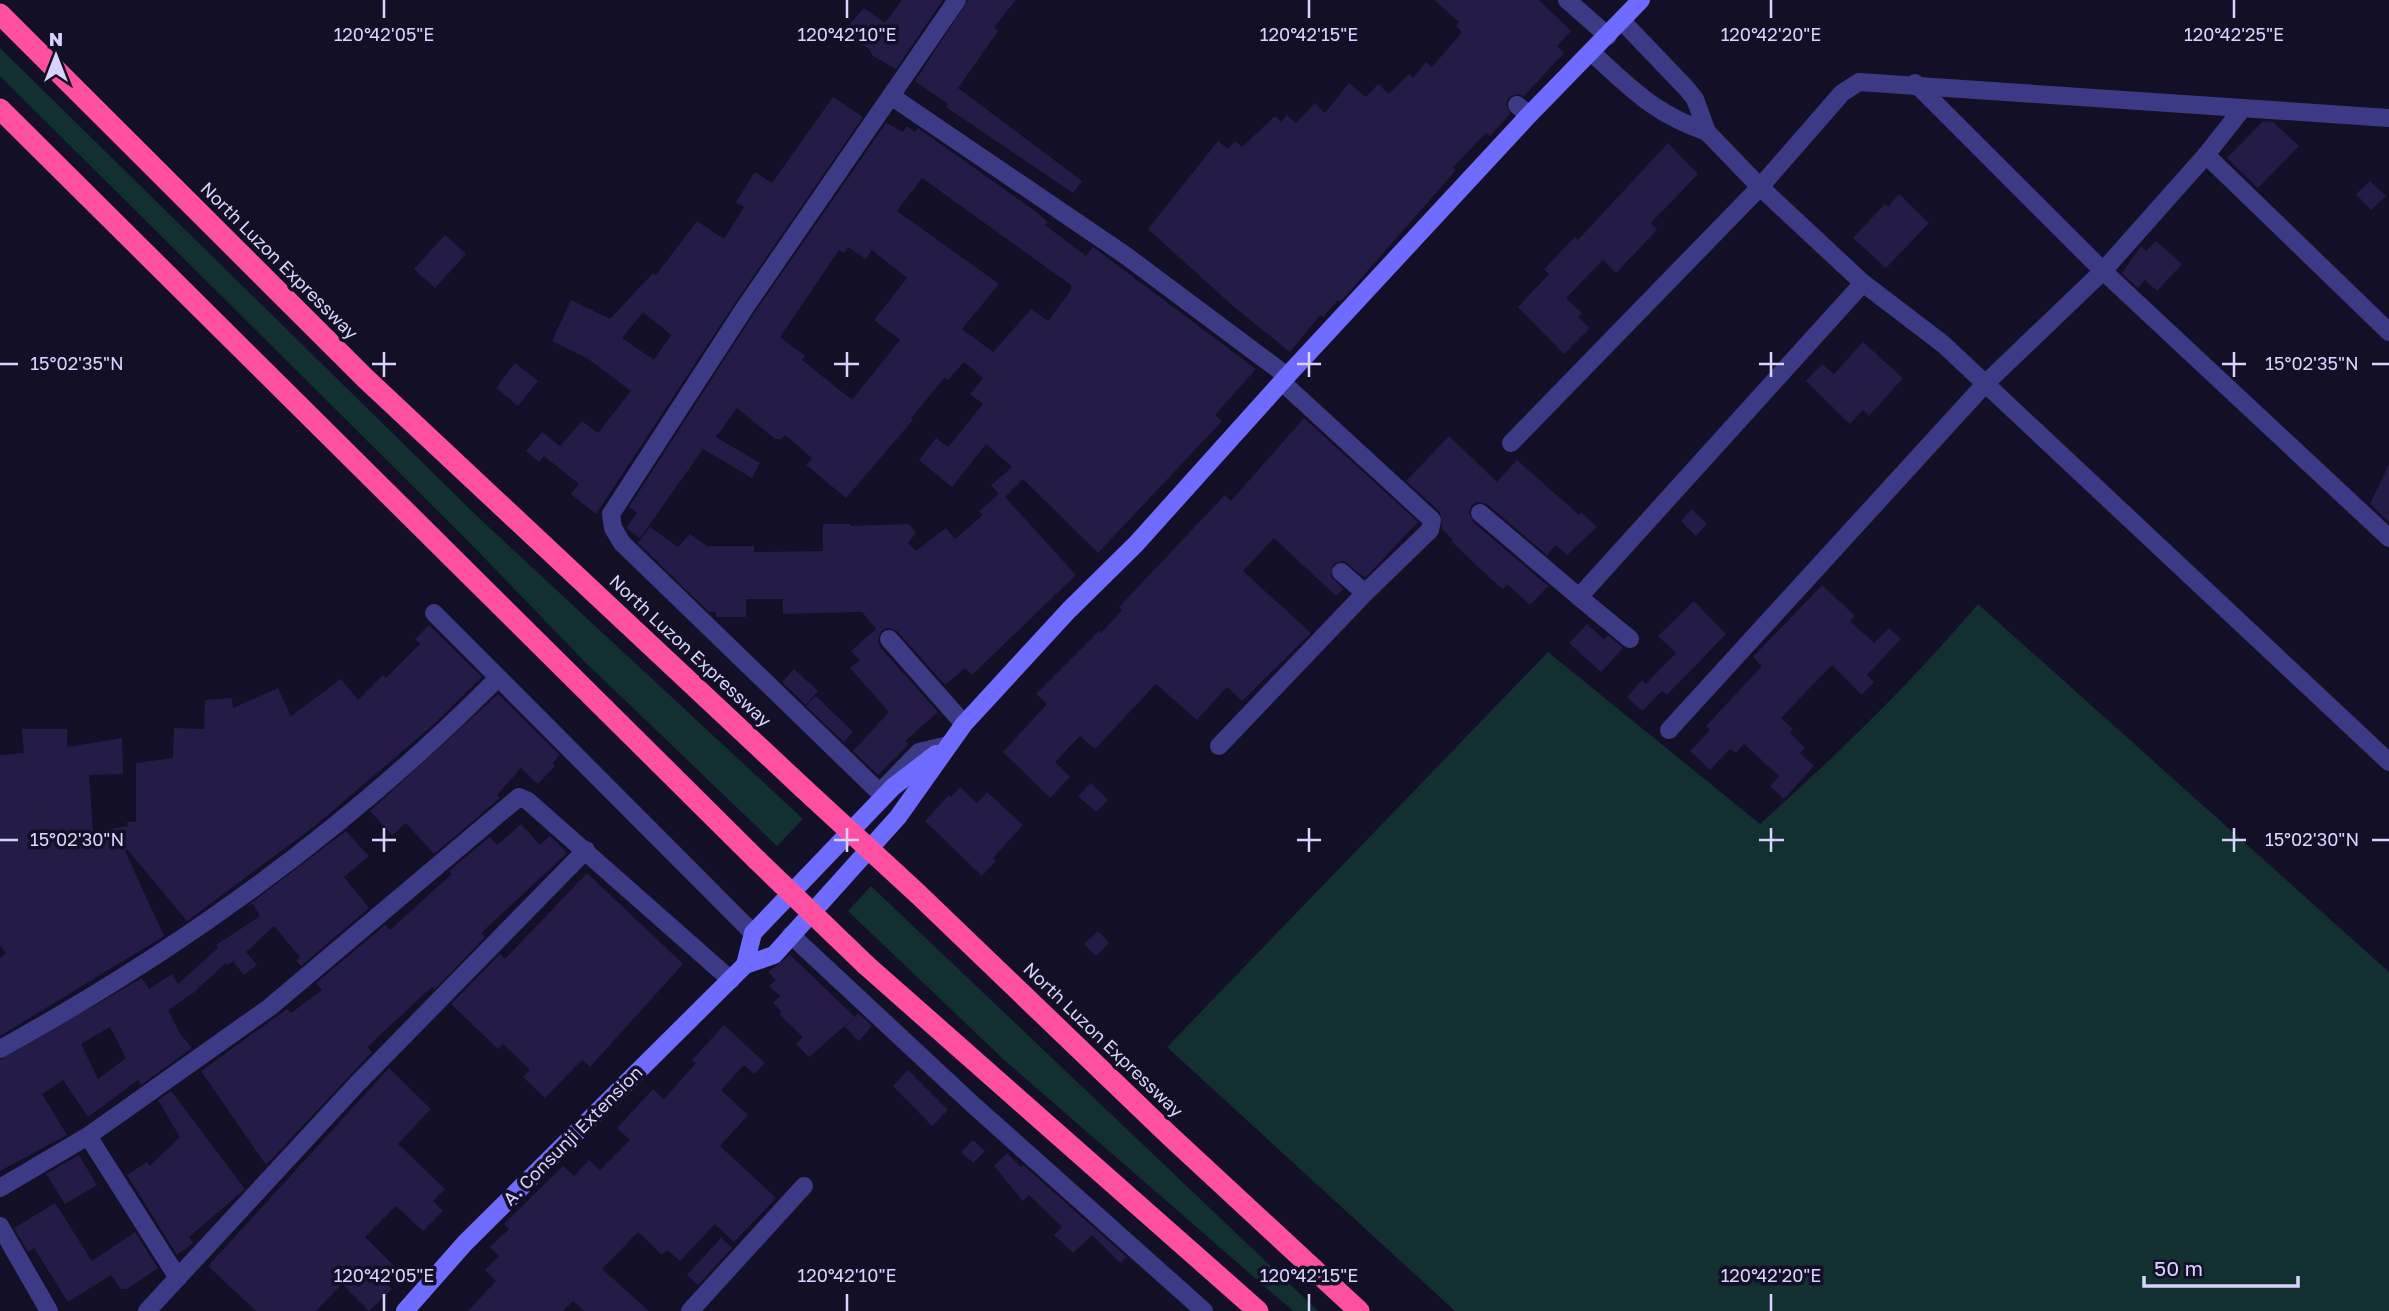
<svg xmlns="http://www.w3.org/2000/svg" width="2389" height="1311" font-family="'Golos Text',sans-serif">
<rect width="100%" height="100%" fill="#130f26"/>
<g fill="#12302f">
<polygon points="0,48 479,518 803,819 777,846 585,662 467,540 0,76"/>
<path d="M1978,604l411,368v339h-934l-288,-264 381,-395 212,172c77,-69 151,-141 218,-220z"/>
<polygon points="871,886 1318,1311 1293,1311 1003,1059 848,911"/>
</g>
<g fill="#241b47" fill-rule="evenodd">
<polygon points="902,0 943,0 896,69 873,56 869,49 844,31 864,8 885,23"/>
<polygon points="968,0 1016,0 994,27 998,31 958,88 1082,181 1073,193 946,107 948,104 915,81"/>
<polygon points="1434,0 1539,0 1571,31 1557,46 1564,53 1524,96 1518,94 1509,97 1506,104 1510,114 1490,136 1486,133 1453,167 1456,170 1350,291 1340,302 1338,300 1323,317 1320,315 1290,352 1234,307 1148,229 1218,141 1228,149 1235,141 1242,147 1275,116 1281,122 1287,115 1296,123 1315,103 1325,113 1349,83 1366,97 1378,84 1389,94 1409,74 1413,78 1426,62 1432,67 1462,32 1456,26 1459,22"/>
<path d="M833,97l30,20 -126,183 -141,214 -25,-20 8,-10 -35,-28 -5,6 -13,-11 16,-19 18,14 22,-25 16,12 33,-42 -44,-33 -35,-17 19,-41 39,19 43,-46 3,2 41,-54 27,18 20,-32 -8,-5 19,-30 17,11zM643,312l28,23 -17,25 -32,-22z"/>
<polygon points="2263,121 2273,122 2299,146 2258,188 2227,158"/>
<path d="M886,123l17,9 4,-6 8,6 3,-4 117,83 13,11 -3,3 41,31 7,-9 163,122 -41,46 7,6 -124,132 -75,-74 -18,18 71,78 -104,100 -7,-7 -20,17 -48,-54 -10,-3 -6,3 -3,10 2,6 58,65 -33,29 4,3 -31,31 -25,-24 36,-39 -39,-44 10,-8 -9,-9 25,-22 -14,-17 -79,2v-15h-37v18h-30v-5h-7l-71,-69 12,-16 28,20 12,-13 17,12h47v6l69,-1v-27h27v2l59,-2 7,9 -8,10 8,8 30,-23 9,11 28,-24 -4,-4 20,-17 -8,-9 21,-18 -26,-23 -34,43 -33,-27 17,-22 12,9 35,-43 -13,-10 13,-16 -19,-16 -16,18 -3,-3 -34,41 2,2 -67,78 -40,-33 6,-7 -27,-23 -4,4h-6l-38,-31 -21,29 44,26 -8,15 -49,-29 -63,89 -14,-10 11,-15 -8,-6 126,-195zM922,178l149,107v5l-23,31 -17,-12 -38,43 -31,-23 37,-45 -102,-73zM848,247l18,12 6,-9 35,28 -33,42 26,20 -48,60 -50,-40 3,-4 -25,-19 59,-87 5,3z"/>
<polygon points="1668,143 1698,174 1651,223 1657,230 1616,273 1603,260 1566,298 1582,313 1578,317 1590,328 1564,354 1518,307 1549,274 1544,269 1575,237 1578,240"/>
<polygon points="2370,181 2386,196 2371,210 2356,194"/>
<polygon points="1899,194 1929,223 1886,268 1853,238 1885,204 1888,207"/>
<polygon points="445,235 466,254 435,288 414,269"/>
<polygon points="2156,241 2182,264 2157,291 2145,280 2138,288 2122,273 2141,246 2146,251"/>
<polygon points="1863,342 1903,378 1869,416 1863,410 1850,424 1806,381 1822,364 1834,374"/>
<polygon points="515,363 538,381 518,406 496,388"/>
<polygon points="1304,418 1418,522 1365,578 1344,561 1333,564 1331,576 1343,589 1336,596 1274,538 1243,571 1311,633 1242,701 1227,687 1197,720 1156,684 1095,749 1080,736 1055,762 1070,777 1050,798 1003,752 1047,704 1036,694 1099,631 1101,633 1122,610 1119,607 1225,495 1231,501"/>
<polygon points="1449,436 1497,482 1517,460 1579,515 1581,512 1597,527 1567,555 1556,545 1547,555 1487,504 1477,502 1472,505 1469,512 1473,522 1548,586 1530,605 1507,584 1503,589 1491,579 1452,542 1453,540 1442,529 1440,512 1406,481"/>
<polygon points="2389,464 2389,522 2370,504"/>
<polygon points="1692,509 1707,524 1696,536 1681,521"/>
<polygon points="1822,585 1855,616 1850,621 1874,643 1889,628 1901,639 1867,675 1874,682 1862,695 1832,665 1781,718 1793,729 1790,733 1805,748 1800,753 1814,766 1784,799 1770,786 1779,776 1744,744 1736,753 1730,749 1710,770 1690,751 1710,730 1706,726 1762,666 1753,657"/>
<polygon points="1694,601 1726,634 1667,695 1662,691 1642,711 1627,697 1642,680 1646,684 1676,653 1658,636"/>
<polygon points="1587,624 1604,640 1608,635 1623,648 1601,672 1569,643"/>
<polygon points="429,625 482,677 433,725 316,825 187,921 127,849 125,851 164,936 0,1036 0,958 6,953 0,946 0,755 24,753 22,729 67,729 67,747 122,738 123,774 89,775 93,832 128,826 127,822 136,822 136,763 173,758 174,728 204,729 205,700 232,698 233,708 278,688 291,716 341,679 358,700 383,675 386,678 420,644 415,639"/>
<polygon points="794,669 818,691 806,705 782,682"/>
<polygon points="498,694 560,755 552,764 555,766 538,784 521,768 497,795 500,798 434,854 406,823 392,835 370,811"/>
<polygon points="816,696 853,732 844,742 806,706"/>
<polygon points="1091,783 1108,800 1096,812 1078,796"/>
<polygon points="960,787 977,803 987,792 1023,825 993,858 996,861 982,876 925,821 949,795 951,797"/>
<polygon points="521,824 540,845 550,836 567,853 481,933 485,937 435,989 432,987 367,1047 372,1052 266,1165 201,1071 287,1009 291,1013 322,990 316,983 385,925 390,930 452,874 449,871 490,837 497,845"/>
<path d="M346,831l23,25 -25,21 25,31 -68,58 -5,-6 4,-3 -26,-31 -28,26 11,13 -13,10 -11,-14 -5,4 -2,-2 -33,30 -25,17 11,22 13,16 -51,37 -3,-5 -50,37 -25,-37 -21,14 25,41 -67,36v-111l142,-82 7,11 23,-15 6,10 40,-36 -2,-3 44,-29 -7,-12 -6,2zM110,1027l16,31 -28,21 -17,-35z"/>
<polygon points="587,873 683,964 590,1067 582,1060 545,1098 523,1077 530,1070 503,1044 498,1049 451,1004 500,954 505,959"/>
<polygon points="1098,931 1109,943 1096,956 1084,944"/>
<polygon points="790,955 855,1017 858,1013 872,1026 859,1041 845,1027 855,1017 809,1057 796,1044 803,1037 779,1014 782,1012 773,1003 780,996 769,986 776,980 768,972"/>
<polygon points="724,1025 765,1063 754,1074 744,1065 721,1090 748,1115 720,1146 776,1198 734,1242 715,1224 680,1261 667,1250 662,1255 638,1232 602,1269 649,1311 584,1311 573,1301 563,1311 468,1311 496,1281 485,1270 499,1256 490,1247 509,1229 504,1224 563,1166 574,1176 589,1160 600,1170 630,1140 617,1128 653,1089 664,1099 696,1063 692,1060"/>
<polygon points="389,1068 431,1109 398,1144 445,1189 433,1201 443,1211 423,1231 396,1206 365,1237 394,1266 381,1279 392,1289 369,1311 342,1284 316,1311 256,1311 208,1266"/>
<polygon points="908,1070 948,1110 932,1126 893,1086"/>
<polygon points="171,1091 245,1189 189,1237 193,1243 177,1255 127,1175 147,1162 150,1166 180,1137 158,1100"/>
<polygon points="973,1140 985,1151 973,1163 961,1152"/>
<polygon points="1007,1153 1021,1167 1023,1165 1127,1257 1120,1263 1092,1235 1073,1253 1054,1235 1062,1227 1029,1195 1023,1201 994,1166"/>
<polygon points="79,1155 97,1185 65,1204 46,1174"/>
<polygon points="55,1203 92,1261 135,1232 158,1268 127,1289 121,1289 111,1275 68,1302 34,1248 28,1252 14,1228"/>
<polygon points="721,1238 732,1248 698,1285 687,1275"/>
</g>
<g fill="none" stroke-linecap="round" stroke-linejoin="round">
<g stroke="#3d3a85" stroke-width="18">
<polyline points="1567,0 1608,36"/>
<polyline points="1622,21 1687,89 1695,99 1707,132 1760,187 1863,283 1943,344 2389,762"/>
<path d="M1591,52c41,37 62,61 116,80"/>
<polyline points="1915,83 2103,271 2389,538"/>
<polyline points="891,96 1125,255 1287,376"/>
<polyline points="1517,105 1529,115"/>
<polyline points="2206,155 2389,332"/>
<polyline points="1282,382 1432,520 1430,530 1365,593 1341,572"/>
<polyline points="1511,443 1760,187 1842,93 1859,82 2389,118"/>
<polyline points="1480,513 1579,597"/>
<polyline points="434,613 753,933"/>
<polyline points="889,639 964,724"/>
<polyline points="1630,639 1579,597 1863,283"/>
<polyline points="1669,730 1985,384 2103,271 2206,155 2243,108"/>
<polyline points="948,745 919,752 884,788 876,789 622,543 613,528 611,514 746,306 957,0"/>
<polyline points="1219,746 1365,593"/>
<polyline points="791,935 970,1102 1204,1311"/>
<path d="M0,1049c182,-100 351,-223 497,-370"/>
<polyline points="88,1136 178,1278"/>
<polyline points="0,1188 88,1136 270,1007 519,797 528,801 731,980"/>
<polyline points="0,1226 49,1311"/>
<polyline points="147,1311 356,1085 586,850"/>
<polyline points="690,1311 804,1186"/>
</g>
<g stroke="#6f6bff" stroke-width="18">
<polyline points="745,965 753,933 893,787 936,754"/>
<polyline points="405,1311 465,1243 745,965 774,955 898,817 964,724 1069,610 1136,544 1287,376 1529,115 1641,0"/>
</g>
<g stroke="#ff4fa3" stroke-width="21">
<polyline points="0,14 366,379 804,789"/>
<polyline points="0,109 757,860"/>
<polyline points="918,894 1170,1136 1359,1311"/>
<polyline points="866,965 1258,1311"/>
</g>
<g stroke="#ff4fa3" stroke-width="21">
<polyline points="804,789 918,894"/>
<polyline points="757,860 866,965"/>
</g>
</g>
<path fill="none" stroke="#d9d4ff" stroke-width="2.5" d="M384,0v18M847,0v18M1309,0v18M1771,0v18M2234,0v18M384,352v25M847,352v25M1309,352v25M1771,352v25M2234,352v25M0,364h18M372,364h24M834,364h25M1297,364h24M1759,364h25M2222,364h24M2372,364h17M384,828v24M847,828v24M1309,828v24M1771,828v24M2234,828v24M0,840h18M372,840h24M834,840h25M1297,840h24M1759,840h25M2222,840h24M2372,840h17M384,1294v17M847,1294v17M1309,1294v17M1771,1294v17"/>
<g text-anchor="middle" stroke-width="7" stroke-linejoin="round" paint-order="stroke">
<g font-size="18" fill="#d9d4ff" stroke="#130f26">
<text transform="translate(279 261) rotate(45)" y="6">North Luzon Expressway</text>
<text transform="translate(690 651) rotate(43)" y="6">North Luzon Expressway</text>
<text transform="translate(1103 1040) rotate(44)" y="6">North Luzon Expressway</text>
<text transform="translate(573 1136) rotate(-45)" y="6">A. Consunji Extension</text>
</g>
</g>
<g font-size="18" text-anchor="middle" fill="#d9d4ff" stroke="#130f26" stroke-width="7" stroke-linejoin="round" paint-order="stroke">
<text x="384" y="41">120°42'05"E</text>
<text x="847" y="41">120°42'10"E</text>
<text x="1309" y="41">120°42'15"E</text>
<text x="1771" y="41">120°42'20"E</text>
<text x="2234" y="41">120°42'25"E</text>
<text x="77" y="370">15°02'35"N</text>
<text x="2312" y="370">15°02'35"N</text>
<text x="77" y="846">15°02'30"N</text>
<text x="2312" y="846">15°02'30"N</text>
<text x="384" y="1282">120°42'05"E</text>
<text x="847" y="1282">120°42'10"E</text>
<text x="1309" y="1282">120°42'15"E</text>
<text x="1771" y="1282">120°42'20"E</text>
</g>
<g transform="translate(56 56)" stroke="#130f26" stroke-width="5" paint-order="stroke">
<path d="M0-5L12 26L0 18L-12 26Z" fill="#d9d4ff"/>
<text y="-10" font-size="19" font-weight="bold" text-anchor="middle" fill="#d9d4ff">N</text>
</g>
<path d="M2144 1276v10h154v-10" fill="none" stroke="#d9d4ff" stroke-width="3.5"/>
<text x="2154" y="1276" font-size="21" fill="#d9d4ff" stroke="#130f26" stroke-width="5" paint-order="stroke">50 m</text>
</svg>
